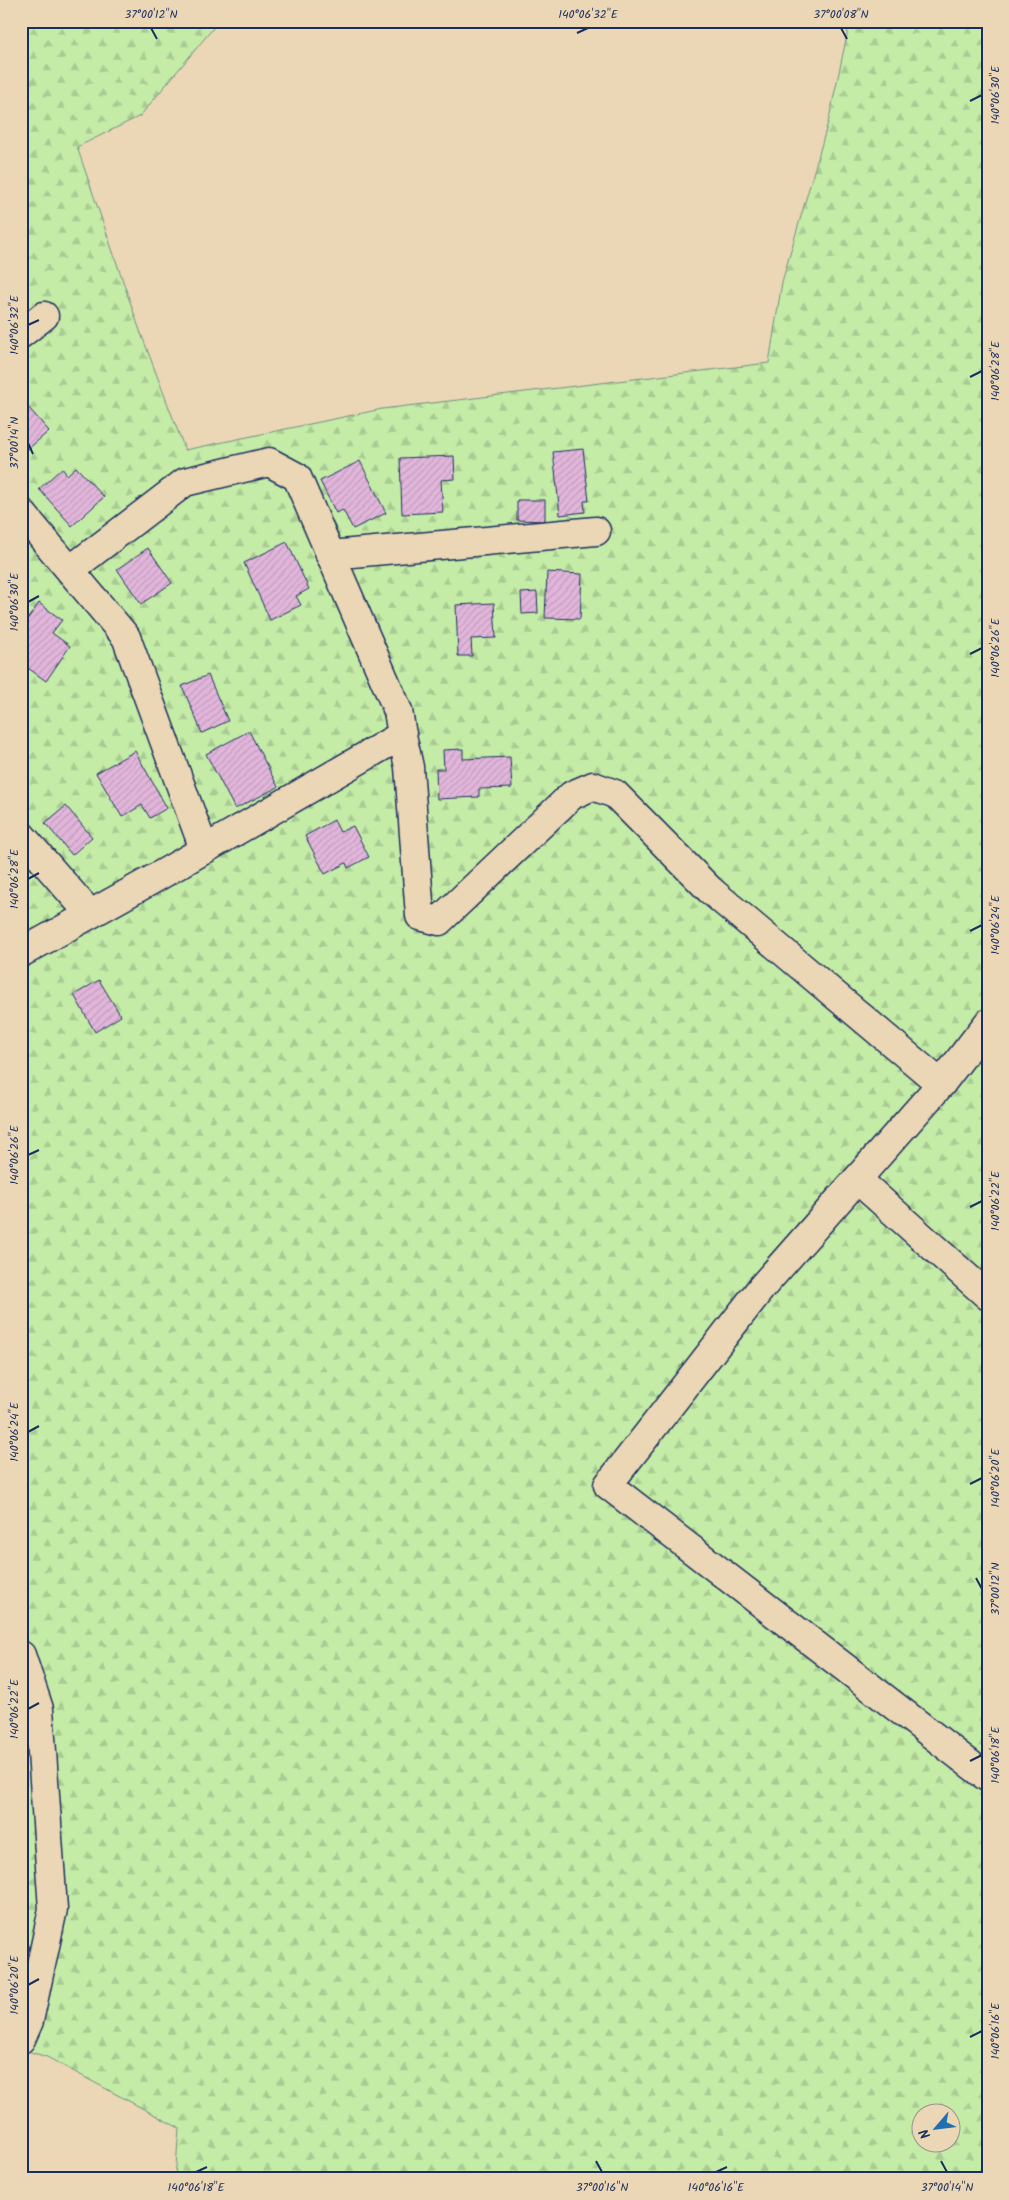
<svg xmlns="http://www.w3.org/2000/svg" width="1009" height="2200" font-family="Kalam,sans-serif">
<defs>
<pattern id="forest-firs" width="22" height="20" patternUnits="userSpaceOnUse" patternTransform="scale(1.25)"><rect width="22" height="20" fill="#c4eca7"/><path d="M5 1l3.5 6h-7zM16 11l3.5 6h-7z" fill="#a8cb92"/></pattern>
<pattern id="building-hatch" width="6" height="6" patternUnits="userSpaceOnUse" patternTransform="scale(1.25)"><rect width="6" height="6" fill="#e2b6da"/><path d="M-1 1l2-2M0 6l6-6M5 7l2-2" fill="none" stroke="#c19dbe"/></pattern>
</defs>
<rect width="100%" height="100%" fill="#ebd7b5"/>
<filter id="ink" filterUnits="userSpaceOnUse"><feTurbulence type="fractalNoise" baseFrequency=".02" numOctaves="2"/><feDisplacementMap in="SourceGraphic" scale="10" xChannelSelector="R" yChannelSelector="G"/><feConvolveMatrix kernelMatrix="1 2 1 2 8 2 1 2 1" color-interpolation-filters="sRGB"/></filter>
<g filter="url(#ink)">
<path fill="url(#forest-firs)" stroke="#708e82" fill-rule="evenodd" d="M21,21h198l-79,95 -63,31 62,181 46,122 197,-41 387,-46 13,-81 47,-163 21,-98h138v2158h-813l4,-51 -132,-71 -26,-8zM922,2112h30v30h-30z"/>
<g fill="url(#building-hatch)" stroke="#1b2f5e">
<polygon points="21,399 49,431 21,455"/>
<polygon points="583,449 589,501 584,501 585,512 560,515 553,452"/>
<polygon points="454,456 455,479 441,480 443,512 402,514 400,458"/>
<polygon points="360,461 386,513 353,529 343,510 336,513 320,481"/>
<polygon points="76,467 104,497 72,526 39,489 62,468 67,475"/>
<polygon points="517,500 545,500 545,521 517,520"/>
<polygon points="287,542 309,589 296,596 301,605 270,620 244,563"/>
<polygon points="148,548 172,583 141,604 117,569"/>
<polygon points="547,572 582,574 580,619 545,618"/>
<polygon points="537,592 538,613 522,614 521,593"/>
<polygon points="39,603 62,620 52,633 70,646 46,681 21,663 21,628"/>
<polygon points="494,603 496,638 471,639 472,656 458,656 456,605"/>
<polygon points="208,675 228,721 202,733 182,686"/>
<polygon points="249,731 278,787 235,809 206,754"/>
<polygon points="463,749 463,759 510,757 512,788 479,789 479,797 437,799 436,769 444,769 443,750"/>
<polygon points="135,751 167,808 150,818 142,805 122,817 96,773"/>
<polygon points="66,806 92,837 72,855 45,823"/>
<polygon points="334,820 340,832 353,826 369,857 348,868 346,863 325,874 305,836"/>
<polygon points="99,980 121,1016 95,1032 74,995"/>
</g>
<g fill="none" stroke-linecap="round" stroke-linejoin="round">
<g stroke="#1b2f5e" stroke-width="31">
<g id="minor">
<polyline points="21,334 44,316"/>
<polyline points="21,512 126,637 204,849"/>
<polyline points="330,555 596,531"/>
<polyline points="70,570 185,482 269,462 297,477 398,711 402,735"/>
<polyline points="21,835 90,914"/>
<polyline points="21,953 157,877 402,735 409,767 420,916 439,921 572,795 593,786 615,794 710,890 941,1084"/>
<polyline points="988,1023 941,1084 762,1287 608,1485 988,1778"/>
<polyline points="858,1180 988,1296"/>
<polyline points="21,1655 39,1709 53,1909 29,2021 21,2039"/>
</g>
</g>
<use href="#minor" stroke="#ebd7b5" stroke-width="28"/>
</g>
</g>
<path fill="none" stroke="#1b2f5e" stroke-width="2" d="M151,28l6,11M841,28l6,11M577,33l11,-5M970,101l12,-6M28,325l11,-5M970,377l12,-6M28,443l5,11M28,602l11,-6M970,654l12,-6M28,879l11,-6M970,931l12,-6M28,1155l11,-5M970,1207l12,-6M28,1432l11,-6M970,1484l12,-6M976,1578l6,11M28,1709l11,-6M970,1761l12,-6M28,1985l11,-6M970,2037l12,-6M596,2161l6,11M941,2161l6,11M196,2172l11,-5M716,2172l11,-5"/>
<rect width="1009" height="2200" fill="none" stroke="#ebd7b5" stroke-width="55"/>
<g transform="translate(936 2128) rotate(242)"><circle r="24" fill="#ebd7b5" stroke="#989492"/>
<path d="M0-4L9 19L0 12L-9 19Z" fill="#1f6fb2"/>
<text y="-8" font-size="14" font-weight="bold" text-anchor="middle" fill="#1b2f5e">N</text>
</g>
<rect x="28" y="28" width="954" height="2144" fill="none" stroke="#1b2f5e" stroke-width="2"/>
<g font-size="12" text-anchor="middle" fill="#1b2f5e">
<text x="151" y="18">37°00'12"N</text>
<text x="588" y="18">140°06'32"E</text>
<text x="841" y="18">37°00'08"N</text>
<text transform="translate(995 95) rotate(-90)" y="4">140°06'30"E</text>
<text transform="translate(14 325) rotate(-90)" y="4">140°06'32"E</text>
<text transform="translate(995 371) rotate(-90)" y="4">140°06'28"E</text>
<text transform="translate(14 443) rotate(-90)" y="4">37°00'14"N</text>
<text transform="translate(14 602) rotate(-90)" y="4">140°06'30"E</text>
<text transform="translate(995 648) rotate(-90)" y="4">140°06'26"E</text>
<text transform="translate(14 879) rotate(-90)" y="4">140°06'28"E</text>
<text transform="translate(995 925) rotate(-90)" y="4">140°06'24"E</text>
<text transform="translate(14 1155) rotate(-90)" y="4">140°06'26"E</text>
<text transform="translate(995 1201) rotate(-90)" y="4">140°06'22"E</text>
<text transform="translate(14 1432) rotate(-90)" y="4">140°06'24"E</text>
<text transform="translate(995 1478) rotate(-90)" y="4">140°06'20"E</text>
<text transform="translate(995 1589) rotate(-90)" y="4">37°00'12"N</text>
<text transform="translate(14 1709) rotate(-90)" y="4">140°06'22"E</text>
<text transform="translate(995 1755) rotate(-90)" y="4">140°06'18"E</text>
<text transform="translate(14 1985) rotate(-90)" y="4">140°06'20"E</text>
<text transform="translate(995 2031) rotate(-90)" y="4">140°06'16"E</text>
<text x="196" y="2191">140°06'18"E</text>
<text x="602" y="2191">37°00'16"N</text>
<text x="716" y="2191">140°06'16"E</text>
<text x="947" y="2191">37°00'14"N</text>
</g>
</svg>
